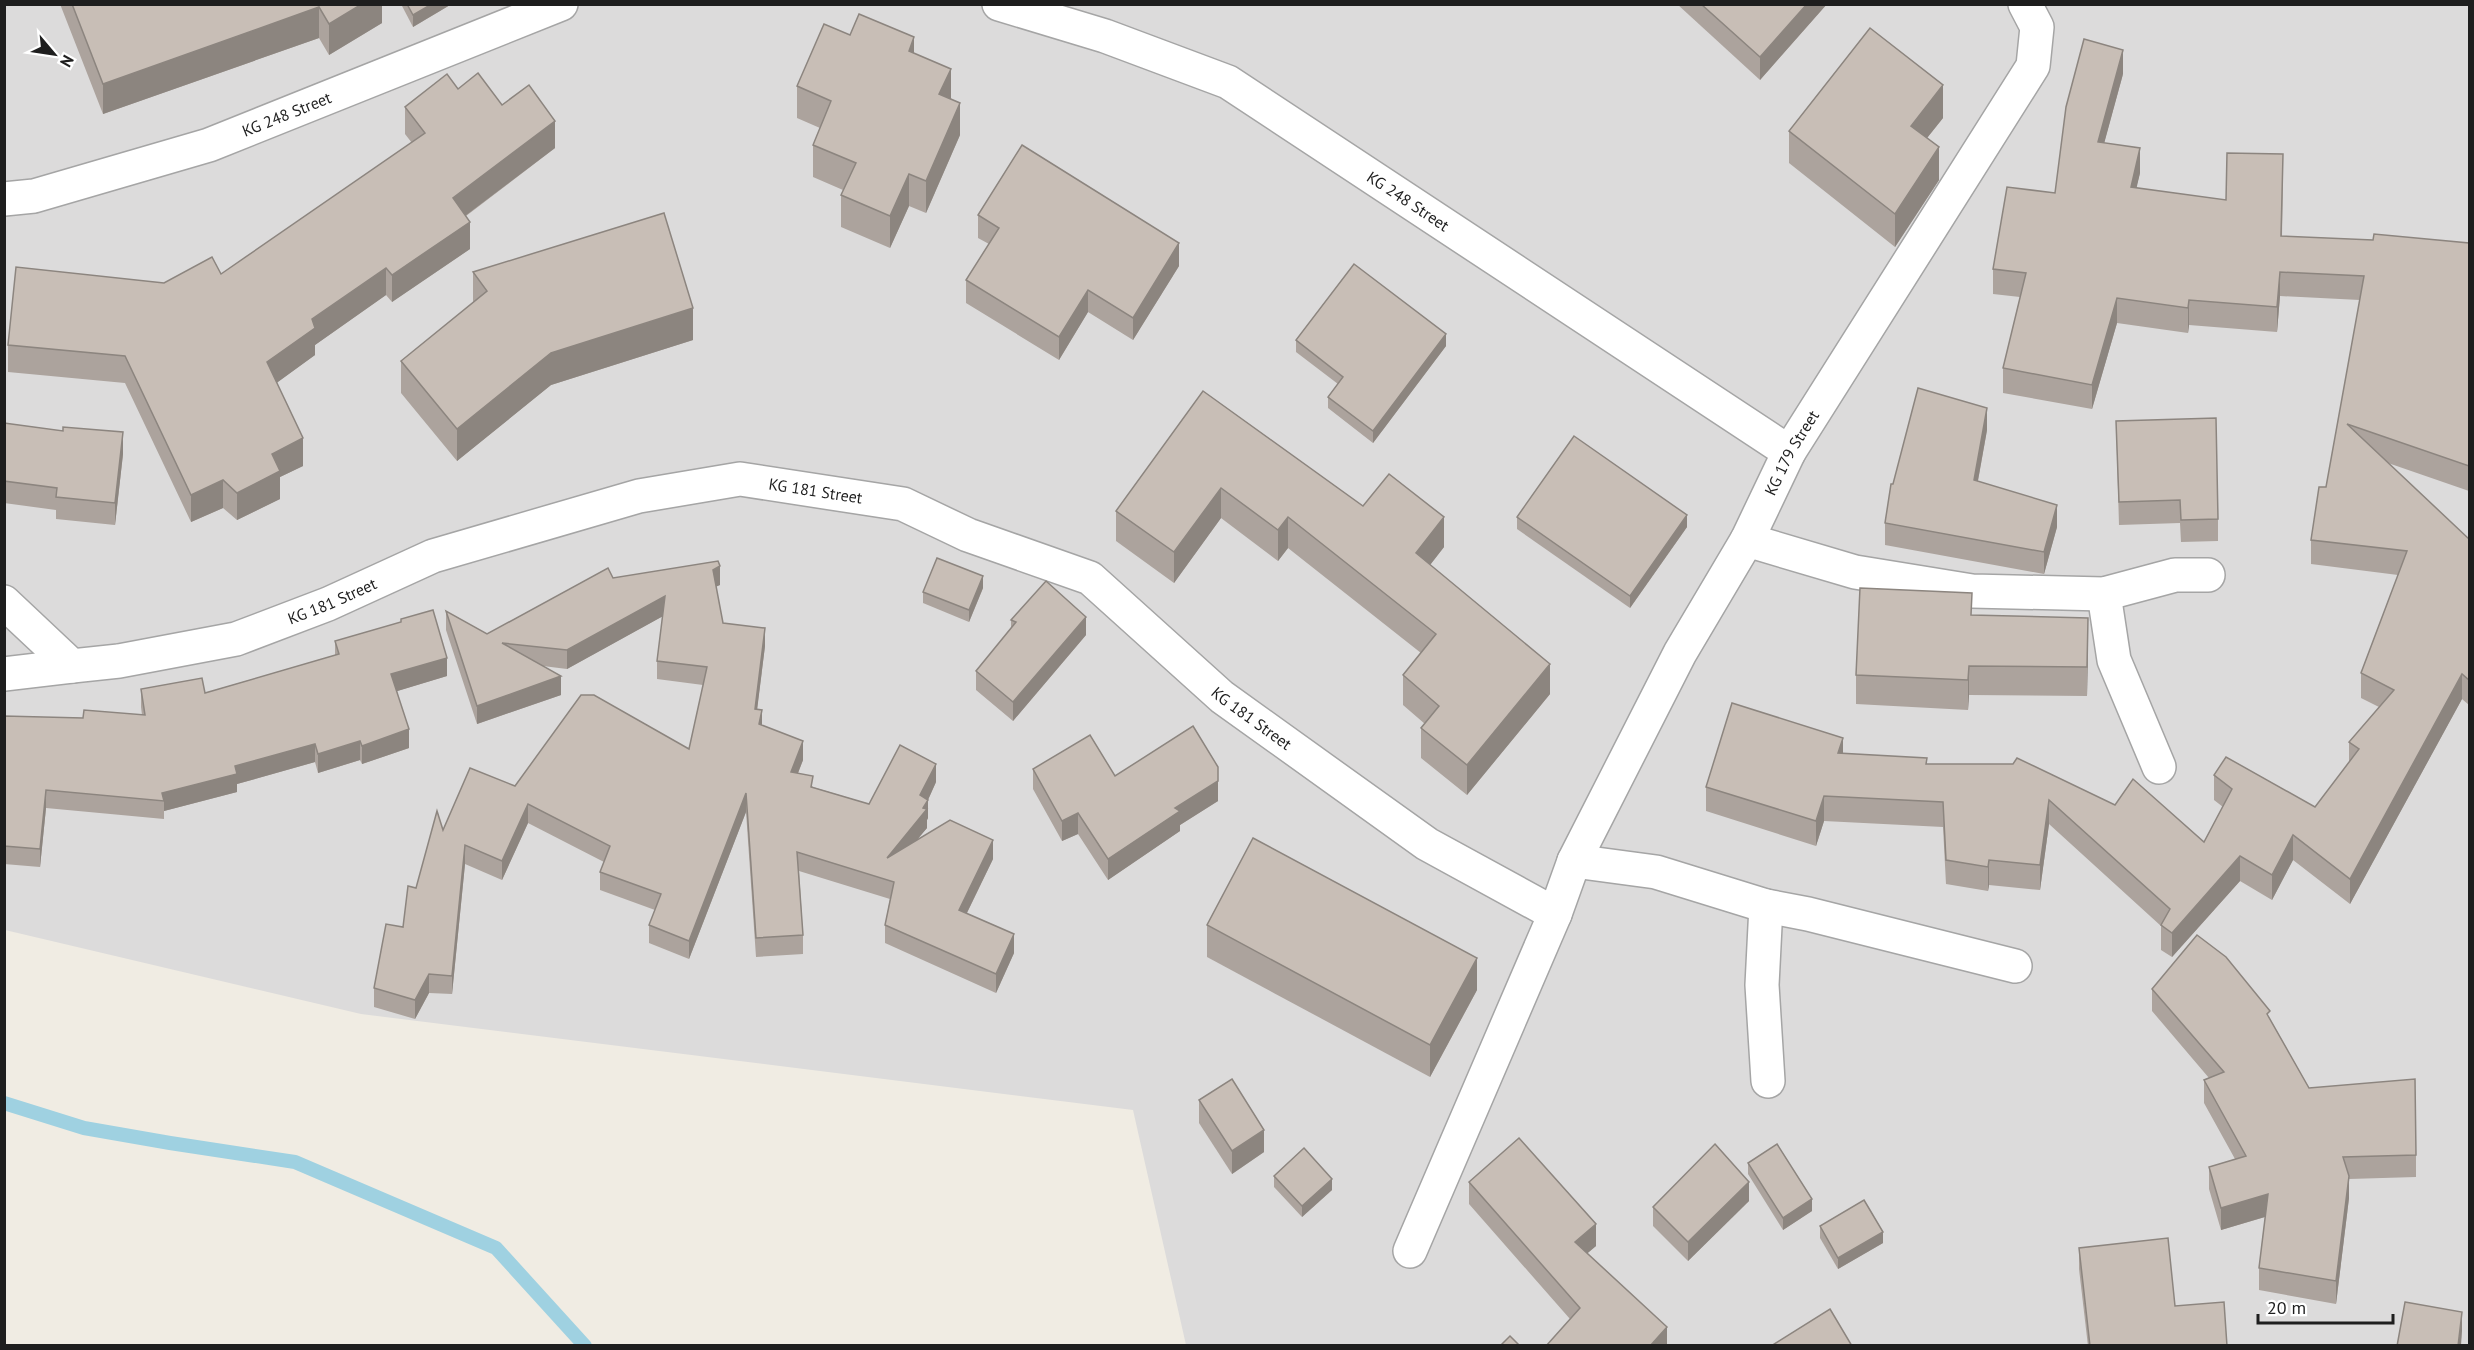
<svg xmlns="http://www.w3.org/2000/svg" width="2474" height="1350" font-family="'PT Sans',sans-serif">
<rect width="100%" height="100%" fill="#f0ece3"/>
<polygon fill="#dcdbdb" points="5,5 2469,5 2469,1345 1186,1345 1133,1110 361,1014 5,930"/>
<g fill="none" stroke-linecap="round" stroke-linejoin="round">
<polyline stroke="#9fd1e1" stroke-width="14" points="4,1103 84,1128 170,1143 295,1162 496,1248 585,1346"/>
<g stroke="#a5a5a5" stroke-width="36">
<g id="minor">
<path id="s1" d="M999,4l106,32 123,46 561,370"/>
<path id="s2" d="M4,199l30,-3 175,-51 352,-141"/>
<polyline points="1747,540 1855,572 1972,591 2104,594 2175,575 2208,575"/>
<polyline points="2104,594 2114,660 2159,767"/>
<path id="s3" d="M4,602l68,64 47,-5 117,-22 92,-35 105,-48 206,-60 101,-17 163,25 65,31 122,43 132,119 205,147 128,70"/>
<polyline points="4,674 72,666"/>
<polyline points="1574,861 1656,872 1766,906 1808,914 2015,966"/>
<polyline points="1766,906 1762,985 1768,1081"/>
<path id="s4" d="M1410,1251l145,-337 19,-53 106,-208 67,-113 42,-88 244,-386 4,-39 -12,-23"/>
</g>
</g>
<use href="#minor" stroke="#fff" stroke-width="33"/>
</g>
<g fill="#aca39d">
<polygon points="60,4 382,4 382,23 329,55 319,38 103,114"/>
<polygon points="401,4 450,4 450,5 413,27"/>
<polygon points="1677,4 1827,4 1760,80"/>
<polygon points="850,35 914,53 951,98 960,135 926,213 909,206 890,248 841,227 841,195 843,190 813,177 813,145 820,128 797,118 797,86"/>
<polygon points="2123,74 2104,143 2140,173 2136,188 2226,200 2283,179 2282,236 2373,240 2469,243 2469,491 2388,463 2469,539 2469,705 2462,699 2350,904 2293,860 2272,900 2240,881 2172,957 2161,950 2161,926 2049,824 2040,890 1989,885 1988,891 1946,884 1943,827 1824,821 1816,846 1706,811 1706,787 1843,753 1927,764 2115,805 2204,842 2223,807 2214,800 2214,775 2315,807 2349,763 2349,742 2379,707 2361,698 2361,673 2398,575 2311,564 2311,540 2326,487 2360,300 2280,296 2277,332 2189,325 2188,333 2117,323 2092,409 2003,393 2003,368 2020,297 1993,294 1993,269 2055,193"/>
<polygon points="458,89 502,105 555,148 466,216 470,249 392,302 386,295 315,345 315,355 276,383 303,466 280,477 280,499 237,520 223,508 191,522 125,383 8,372 8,345 164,283 221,274 412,143 405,134 405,107"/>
<polygon points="1943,118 1927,138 1939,180 1895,247 1789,163 1789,131"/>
<polygon points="978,215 1179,266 1133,340 1088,312 1059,360 966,303 966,280 989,244 978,238"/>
<polygon points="473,272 693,340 551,385 457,461 401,393 401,361 473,303"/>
<polygon points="1296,340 1446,346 1373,443 1328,408 1328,397 1338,384 1296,352"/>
<polygon points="1203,391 1363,506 1444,547 1430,565 1550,694 1467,795 1421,758 1421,728 1425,724 1403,705 1403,675 1421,653 1288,548 1278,561 1221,518 1174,583 1116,541 1116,511"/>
<polygon points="2116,421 2218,519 2218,541 2181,542 2180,523 2119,525"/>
<polygon points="4,423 63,431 123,454 115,525 56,519 56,510 4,503"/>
<polygon points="1987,430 1978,481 2057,527 2044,574 1885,545 1885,523 1893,484"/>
<polygon points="1517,517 1687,527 1630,608 1517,529"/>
<polygon points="613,578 720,585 716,586 723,623 765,646 757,709 762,726 803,760 798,773 813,787 869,804 936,782 928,800 928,818 927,820 927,828 916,840 993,859 967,913 1014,953 996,993 885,943 885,925 890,899 799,871 803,935 803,954 756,957 746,812 689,959 649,943 649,925 655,910 600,890 600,872 604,862 528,823 502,880 465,864 452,994 429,993 415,1019 374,1007 374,988 403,927 416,888 443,830 515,786 689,749 703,685 657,679 657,661 663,616 567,669 543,666 561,695 477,724 446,630 446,611 487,634"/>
<polygon points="983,588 969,622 923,603 923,592"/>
<polygon points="1972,615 2088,647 2087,696 1969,695 1968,710 1856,704 1856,675"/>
<polygon points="401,619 447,676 397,691 409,748 362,764 360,760 318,773 315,762 237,784 237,792 164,811 164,819 46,808 40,867 4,864 4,716 83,718 142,715 141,707 141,689 205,693 335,655 335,641 401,622"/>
<polygon points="1011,620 1086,635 1013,721 976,690 976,671 1011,628"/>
<polygon points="1033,769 1115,776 1218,801 1180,825 1180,831 1108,880 1078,834 1062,841 1033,789"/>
<polygon points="1207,925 1477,990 1430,1077 1207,957"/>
<polygon points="2152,989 2270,1019 2309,1088 2416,1155 2416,1177 2349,1179 2349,1198 2336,1304 2259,1290 2259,1268 2265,1217 2221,1230 2209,1189 2209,1167 2235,1159 2204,1103 2204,1080 2209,1078 2152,1011"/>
<polygon points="1199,1100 1264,1152 1232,1174 1199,1123"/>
<polygon points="1748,1163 1812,1211 1783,1230 1748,1174"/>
<polygon points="1274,1176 1332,1190 1302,1217 1274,1187"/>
<polygon points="1469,1182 1596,1246 1587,1253 1667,1346 1570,1319 1469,1204"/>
<polygon points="1749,1201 1688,1261 1653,1226 1653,1207"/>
<polygon points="1820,1226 1883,1243 1838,1269 1820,1238"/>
<polygon points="2079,1248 2175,1306 2227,1346 2088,1346 2079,1269"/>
</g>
<g fill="#8c857f">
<polygon points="362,4 382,4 382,23 329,55 329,24"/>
<polygon points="432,4 450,4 450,5 413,27 413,15"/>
<polygon points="1807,4 1827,4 1760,80 1760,57"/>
<polygon points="319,7 319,38 103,114 103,84"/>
<polygon points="914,37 914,70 909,51"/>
<polygon points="2123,50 2123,74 2098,166 2098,142"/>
<polygon points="951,69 951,101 939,94"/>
<polygon points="1943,85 1943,118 1911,158 1911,126"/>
<polygon points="960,103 960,135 926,213 926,181"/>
<polygon points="555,121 555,148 453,225 453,198"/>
<polygon points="1939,147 1939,180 1895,247 1895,214"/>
<polygon points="2140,148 2140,173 2131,212 2131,187"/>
<polygon points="909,174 909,206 890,248 890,216"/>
<polygon points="470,222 470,249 392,302 392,275"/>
<polygon points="1179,243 1179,266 1133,340 1133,318"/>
<polygon points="386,268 386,295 315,345 315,355 267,390 267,362 312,319"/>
<polygon points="2280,272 2280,296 2277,332 2277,307"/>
<polygon points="1088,290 1088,312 1059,360 1059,337"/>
<polygon points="2117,298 2117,323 2092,409 2092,385"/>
<polygon points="2189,300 2189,325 2188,333 2188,308"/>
<polygon points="693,308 693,340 551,385 457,461 457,429 551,353"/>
<polygon points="1446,334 1446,346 1373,443 1373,431"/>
<polygon points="1987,408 1987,430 1974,502 1974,480"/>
<polygon points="123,432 123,454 115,525 115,503"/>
<polygon points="303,438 303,466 280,477 280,499 237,520 237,493 272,454"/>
<polygon points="223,480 223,508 191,522 191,495"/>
<polygon points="1221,488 1221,518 1174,583 1174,552"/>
<polygon points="2057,505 2057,527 2044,574 2044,552"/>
<polygon points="1687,515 1687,527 1630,608 1630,596"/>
<polygon points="1288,517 1288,548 1278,561 1278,530"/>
<polygon points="1444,517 1444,547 1416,583 1416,553"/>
<polygon points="720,566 720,585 713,588 713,570"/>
<polygon points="983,576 983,588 969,622 969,610"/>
<polygon points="665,596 665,615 567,669 567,650"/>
<polygon points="1086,617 1086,635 1013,721 1013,702"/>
<polygon points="2088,618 2088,647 2087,696 2087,667"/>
<polygon points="765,628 765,646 755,727 755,709"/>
<polygon points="447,658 447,676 391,693 391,674"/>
<polygon points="1550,664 1550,694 1467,795 1467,765"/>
<polygon points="1969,666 1969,695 1968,710 1968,680"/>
<polygon points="2462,674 2462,699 2350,904 2350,879"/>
<polygon points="561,676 561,695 477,724 477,706"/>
<polygon points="762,710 762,729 759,724"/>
<polygon points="409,729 409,748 362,764 362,746"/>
<polygon points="1843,738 1843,763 1838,753"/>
<polygon points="360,741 360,760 318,773 318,754"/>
<polygon points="803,741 803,760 791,791 791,772"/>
<polygon points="315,744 315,762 237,784 237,792 164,811 164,801 162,793 235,766"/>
<polygon points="936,764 936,782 927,802 928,800 928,818 927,820 927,828 887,876 887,858"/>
<polygon points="1218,781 1218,801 1180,825 1180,831 1108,880 1108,859 1175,808"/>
<polygon points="46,790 46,808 40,867 40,849"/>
<polygon points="746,793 746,812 689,959 689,941"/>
<polygon points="1824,796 1824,821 1816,846 1816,821"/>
<polygon points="2049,800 2049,824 2040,890 2040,865"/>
<polygon points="528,804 528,823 502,880 502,861"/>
<polygon points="1078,813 1078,834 1062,841 1062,821"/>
<polygon points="2293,835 2293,860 2272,900 2272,875"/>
<polygon points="993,840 993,859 959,929 959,910"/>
<polygon points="465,845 465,864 452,994 452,976"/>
<polygon points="2240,856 2240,881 2172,957 2172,933"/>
<polygon points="1989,860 1989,885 1988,891 1988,867"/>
<polygon points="1014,934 1014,953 996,993 996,974"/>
<polygon points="1477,958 1477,990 1430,1077 1430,1045"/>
<polygon points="429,974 429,993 415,1019 415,1000"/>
<polygon points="1264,1130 1264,1152 1232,1174 1232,1151"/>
<polygon points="2349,1176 2349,1198 2336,1304 2336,1281"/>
<polygon points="1332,1179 1332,1190 1302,1217 1302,1206"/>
<polygon points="1749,1182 1749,1201 1688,1261 1688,1242"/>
<polygon points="2268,1194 2268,1216 2221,1230 2221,1208"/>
<polygon points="1812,1199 1812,1211 1783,1230 1783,1218"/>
<polygon points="1596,1224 1596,1246 1575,1264 1575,1242"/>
<polygon points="1883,1232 1883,1243 1838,1269 1838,1258"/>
<polygon points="2462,1312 2462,1331 2461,1346 2458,1346"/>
<polygon points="1667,1327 1667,1346 1650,1346"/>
</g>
<g fill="#c8beb6" stroke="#8c857f" stroke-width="1.5">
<polygon points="72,4 362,4 329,24 319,7 103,84"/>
<polygon points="407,4 432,4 413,15"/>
<polygon points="1701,4 1807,4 1760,57"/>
<polygon points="859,14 914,37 909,51 951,69 939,94 960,103 926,181 909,174 890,216 841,195 856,163 813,145 831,101 797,86 824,24 850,35"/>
<polygon points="1870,28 1943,85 1911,126 1939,147 1895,214 1789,131"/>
<polygon points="2084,39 2123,50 2098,142 2140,148 2131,187 2226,200 2227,153 2283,154 2281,236 2373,240 2374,234 2469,243 2469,466 2347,424 2469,539 2469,680 2462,674 2350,879 2293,835 2272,875 2240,856 2172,933 2161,925 2170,909 2049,800 2040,865 1989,860 1988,867 1946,860 1943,802 1824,796 1816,821 1706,787 1732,703 1843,738 1838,753 1927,758 1926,764 2013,764 2017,758 2115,805 2133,779 2204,842 2232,789 2214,775 2226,757 2315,807 2359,749 2349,742 2394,690 2361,673 2407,551 2311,540 2319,487 2326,487 2364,276 2280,272 2277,307 2189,300 2188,308 2117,298 2092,385 2003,368 2026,273 1993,269 2007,187 2055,193 2066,107"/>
<polygon points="478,73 502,105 529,85 555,121 453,198 470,222 392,275 386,268 312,319 315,328 267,362 303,438 272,454 280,471 237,493 223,480 191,495 125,356 8,345 16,267 164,283 212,257 221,274 425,133 405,107 447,74 458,89"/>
<polygon points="1022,145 1179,243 1133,318 1088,290 1059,337 966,280 999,228 978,215"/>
<polygon points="664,213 693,308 551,353 457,429 401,361 487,291 473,272"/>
<polygon points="1354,264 1446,334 1373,431 1328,397 1343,377 1296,340"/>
<polygon points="1918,388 1987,408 1974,480 2057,505 2044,552 1885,523 1891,484 1893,484"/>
<polygon points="1203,391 1363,506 1389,474 1444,517 1416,553 1550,664 1467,765 1421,728 1439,706 1403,675 1436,634 1288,517 1278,530 1221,488 1174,552 1116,511"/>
<polygon points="2216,418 2218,519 2181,520 2180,500 2119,502 2116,421"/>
<polygon points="4,423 63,431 63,427 123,432 115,503 56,497 57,488 4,481"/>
<polygon points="1574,436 1687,515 1630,596 1517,517"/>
<polygon points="937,558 983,576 969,610 923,592"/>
<polygon points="718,561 720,566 713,570 723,623 765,628 755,709 762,710 759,724 803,741 791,772 813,776 811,787 869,804 900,745 936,764 920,795 928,800 923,808 927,809 887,858 950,820 993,840 959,910 1014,934 996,974 885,925 894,882 797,852 803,935 756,938 746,793 689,941 649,925 661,894 600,872 610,846 528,804 502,861 465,845 452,976 429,974 415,1000 374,988 386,924 403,927 408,886 416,888 437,811 443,830 470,768 515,786 581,695 594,695 689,749 707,667 657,661 665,596 567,650 502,643 561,676 477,706 446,611 487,634 608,568 613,578"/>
<polygon points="1046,581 1086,617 1013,702 976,671 1016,622 1011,620"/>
<polygon points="1860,588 1972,593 1971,615 2088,618 2087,667 1969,666 1968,680 1856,675"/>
<polygon points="433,610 447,658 391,674 409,729 362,746 360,741 318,754 315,744 235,766 237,774 162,793 164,801 46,790 40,849 4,846 4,716 83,718 84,710 145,715 141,689 202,678 205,693 339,654 335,641 401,622 401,619"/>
<polygon points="1193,726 1218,767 1218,781 1175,808 1180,811 1108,859 1078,813 1062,821 1033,769 1090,735 1115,776"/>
<polygon points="1253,838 1477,958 1430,1045 1207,925"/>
<polygon points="2197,935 2226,957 2270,1011 2267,1014 2309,1088 2415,1079 2416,1155 2343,1157 2349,1176 2336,1281 2259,1268 2268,1194 2221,1208 2209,1167 2246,1156 2204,1080 2224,1072 2152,989"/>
<polygon points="1232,1079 1264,1130 1232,1151 1199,1100"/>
<polygon points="1519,1138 1596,1224 1575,1242 1667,1327 1650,1346 1546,1346 1580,1308 1469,1182"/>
<polygon points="1715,1144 1749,1182 1688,1242 1653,1207"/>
<polygon points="1777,1144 1812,1199 1783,1218 1748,1163"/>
<polygon points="1304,1148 1332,1179 1302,1206 1274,1176"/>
<polygon points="1864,1200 1883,1232 1838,1258 1820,1226"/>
<polygon points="2168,1238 2175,1306 2224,1302 2227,1346 2090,1346 2079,1248"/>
<polygon points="2405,1302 2462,1312 2458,1346 2397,1346"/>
<polygon points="1830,1309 1852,1346 1771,1346"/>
<polygon points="1510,1336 1520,1346 1500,1346"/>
</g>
<g text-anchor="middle" stroke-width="5" stroke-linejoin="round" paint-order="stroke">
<g font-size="16" fill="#1e1e1e" stroke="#fff">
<text dy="6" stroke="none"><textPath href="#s2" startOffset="296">KG 248 Street</textPath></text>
<text dy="6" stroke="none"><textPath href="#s1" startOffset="458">KG 248 Street</textPath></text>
<text dy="6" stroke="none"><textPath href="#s4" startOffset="886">KG 179 Street</textPath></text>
<text dy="6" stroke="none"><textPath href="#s3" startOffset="867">KG 181 Street</textPath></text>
<text dy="6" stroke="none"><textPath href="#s3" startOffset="363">KG 181 Street</textPath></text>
<text dy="6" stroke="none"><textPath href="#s3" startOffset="1371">KG 181 Street</textPath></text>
</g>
</g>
<rect width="2474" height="1350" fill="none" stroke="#1e1e1e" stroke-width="12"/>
<g transform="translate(54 54) rotate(119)" stroke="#ffffff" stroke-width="4.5" paint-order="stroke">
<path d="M0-4.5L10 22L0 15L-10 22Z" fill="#1e1e1e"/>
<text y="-9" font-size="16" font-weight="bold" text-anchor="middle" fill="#1e1e1e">N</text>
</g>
<path d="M2258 1314v9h135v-9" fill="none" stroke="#1e1e1e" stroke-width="3"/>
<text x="2267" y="1314" font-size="18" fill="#1e1e1e" stroke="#ffffff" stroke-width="4.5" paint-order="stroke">20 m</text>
</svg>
